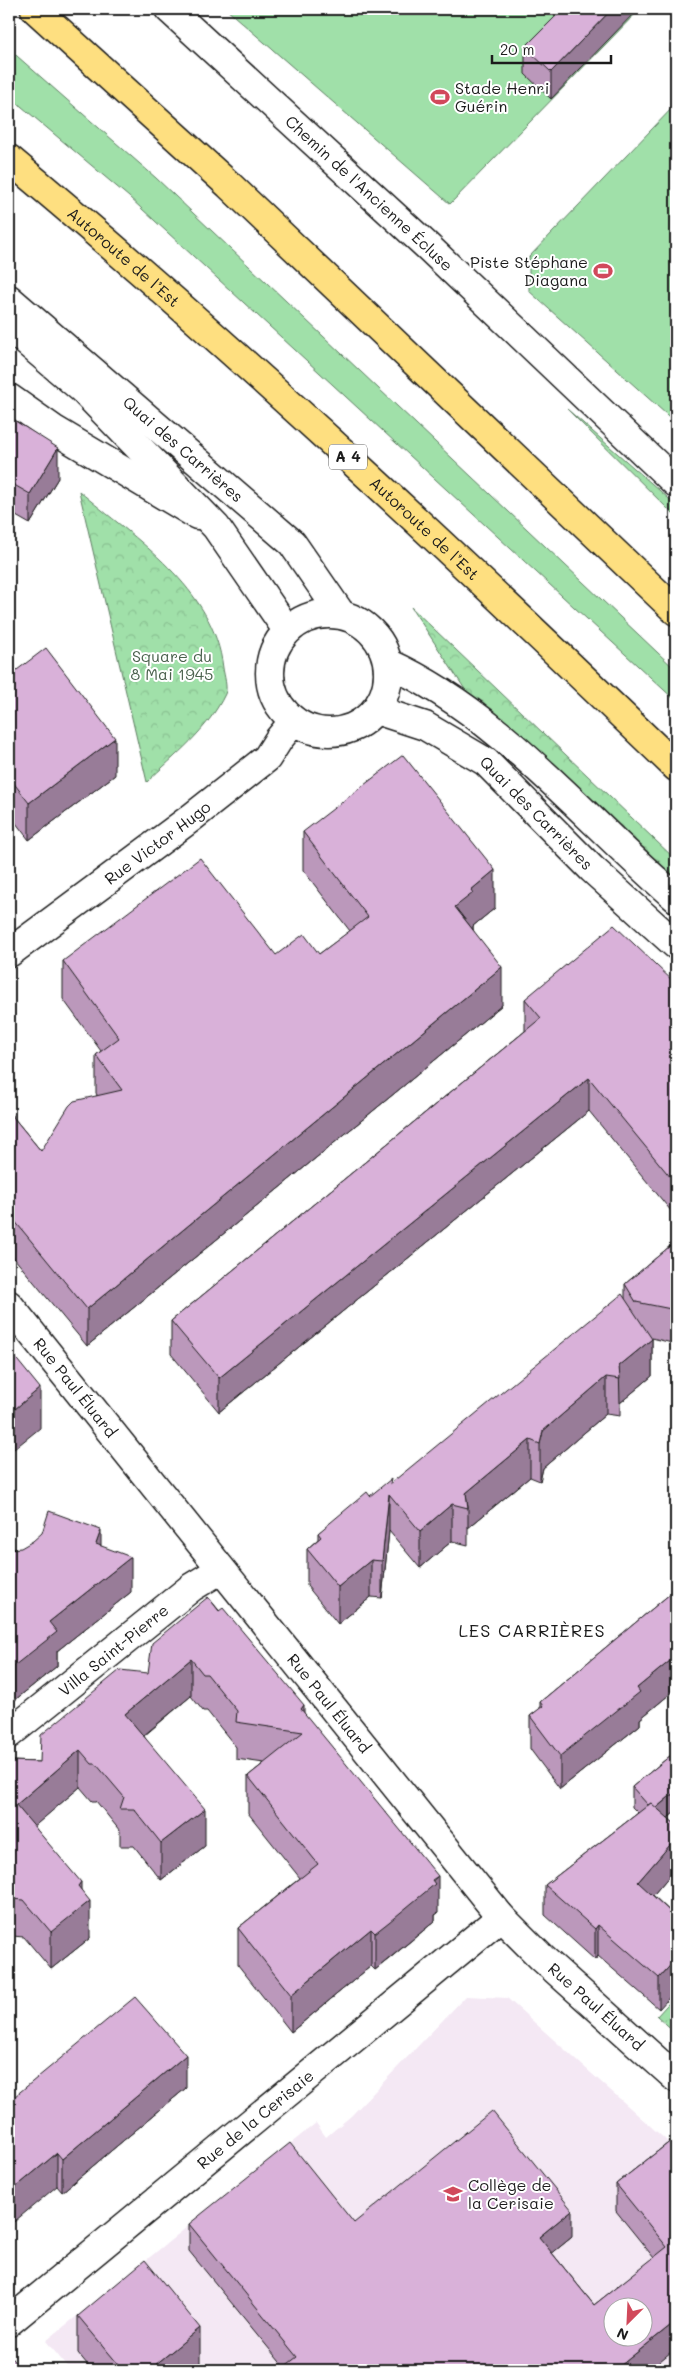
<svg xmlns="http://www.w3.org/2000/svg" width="685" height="2379" font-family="Mali,sans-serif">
<defs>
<pattern id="forest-crowns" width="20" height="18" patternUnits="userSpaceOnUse" patternTransform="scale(1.25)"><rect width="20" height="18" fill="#a0e0a9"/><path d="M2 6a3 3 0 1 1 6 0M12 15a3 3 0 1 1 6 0" fill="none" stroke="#89c091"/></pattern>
</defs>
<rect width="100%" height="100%" fill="#fff"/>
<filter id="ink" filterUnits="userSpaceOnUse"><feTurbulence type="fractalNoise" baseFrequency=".02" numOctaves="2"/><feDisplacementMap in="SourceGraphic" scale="10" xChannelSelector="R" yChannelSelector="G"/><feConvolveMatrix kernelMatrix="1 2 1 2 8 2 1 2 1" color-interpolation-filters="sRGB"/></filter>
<g filter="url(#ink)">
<path fill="#f4e8f4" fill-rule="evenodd" d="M466,1996l41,2 169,151v221h-606l-24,-29 270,-218 10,14 25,-21zM612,2306h30v30h-30z"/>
<g fill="#a0e0a9" stroke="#5e7e62">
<polygon points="226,9 640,9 450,204"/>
<polygon points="9,49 156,178 676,670 676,701 129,197 9,96"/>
<polygon points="676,104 676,423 529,291 529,257"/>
<polygon points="567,409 676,505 676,517"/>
</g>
<g fill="url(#forest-crowns)" stroke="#5e7e62">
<path d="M79,491c56,48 135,97 144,177 1,7 5,20 2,26 -17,36 -50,61 -78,88z"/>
<polygon points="411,607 676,860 676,899 489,726"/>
<polygon points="676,1995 676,2033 657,2016"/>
</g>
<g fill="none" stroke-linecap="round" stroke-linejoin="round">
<g stroke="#1c1c1c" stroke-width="31">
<g id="street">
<path id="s1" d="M169,9l257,236 250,238"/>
<polyline points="9,398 53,429 197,515"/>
<path id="s2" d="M9,1305l492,612 41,41 134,120"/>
<path id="s3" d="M9,1734l183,-147 28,-17"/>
<path id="s4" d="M9,2322l492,-405"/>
</g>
</g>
<g stroke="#1c1c1c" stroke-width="31">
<g id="secondary">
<path id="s5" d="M9,299l283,244 49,71"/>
<polyline points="9,327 82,389 216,527 287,630"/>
<circle cx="329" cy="673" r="59"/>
<path d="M388,663c112,50 196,156 288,235"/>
<path id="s6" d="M376,710l49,16 61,36 106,107 84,76"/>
<path id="s7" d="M9,953l182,-135 76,-60 12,-19 15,-18"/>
</g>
</g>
<g stroke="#1c1c1c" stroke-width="31">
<g id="highway">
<polyline points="35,9 229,185 676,611"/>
<path id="s8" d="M9,159c231,193 450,399 667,608"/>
</g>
</g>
<use href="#street" stroke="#fff" stroke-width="28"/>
<use href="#secondary" stroke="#fff" stroke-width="28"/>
<use href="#highway" stroke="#fedf80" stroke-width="28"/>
</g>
<g fill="#bb98bb" stroke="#1c1c1c">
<polygon points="563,9 551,99 525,74 525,47"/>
<polygon points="9,417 58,478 30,524 9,512"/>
<polygon points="9,676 115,775 29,840 9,814"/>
<polygon points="303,832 495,908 473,926 473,929 502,1005 87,1346 9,1252 9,1112 41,1151 97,1095 96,1093 96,1055 101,1051 63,999 63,961 319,954 350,931 303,870"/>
<polygon points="676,984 676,1217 589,1111 219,1412 171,1354 171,1321 525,1031 525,999"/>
<polygon points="676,1241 676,1344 652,1338 652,1376 620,1403 620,1416 606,1414 543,1468 540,1481 530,1477 468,1528 468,1545 452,1541 420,1568 389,1531 382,1598 371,1597 338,1624 307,1586 307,1549 318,1539 318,1533 370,1496 391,1484 625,1299 625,1284"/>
<polygon points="101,1546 131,1592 57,1651 57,1666 10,1704 9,1702 9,1549"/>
<polygon points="676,1589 676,1689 640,1719 640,1725 560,1789 530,1749 530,1716 540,1709 540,1702"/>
<polygon points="208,1597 304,1713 438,1913 435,1915 435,1921 389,1959 375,1970 371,1966 291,2032 238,1965 238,1928 300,1878 248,1813 248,1776 264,1763 236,1759 236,1747 207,1711 203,1711 191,1696 144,1736 205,1846 161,1880 134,1846 120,1846 120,1831 96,1801 92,1801 80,1787 34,1826 81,1890 90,1938 51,1969 24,1937 12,1936 12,1922 9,1918 9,1761 40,1762 148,1673"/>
<polygon points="676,1751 676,1811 668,1818 676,1825 676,1868 653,1895 676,1917 659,2009 598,1956 595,1960 545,1915 545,1885 638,1813 632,1807 632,1787"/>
<polygon points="186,2088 62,2192 57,2186 9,2101"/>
<polygon points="676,2137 676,2348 284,2367 189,2251 189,2224 354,2223 572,2237 552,2253 594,2305 654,2258 616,2211 616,2184"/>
<polygon points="78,2316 200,2365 194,2370 92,2370 78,2353"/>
</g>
<g fill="#987c98" stroke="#1c1c1c">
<polygon points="612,9 638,9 551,99 551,72"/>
<polygon points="58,448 58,478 30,524 30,494"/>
<polygon points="115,738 115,775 29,840 29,803"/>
<polygon points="495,870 495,908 473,926 473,930 455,907 471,890"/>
<polygon points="502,967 502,1005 87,1346 87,1309"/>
<polygon points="589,1078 589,1111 219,1412 219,1378"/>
<polygon points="652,1339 652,1376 620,1403 619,1366"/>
<polygon points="606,1377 606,1414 543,1468 540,1481 540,1444 543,1431"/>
<polygon points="40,1388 40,1428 9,1453 9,1414"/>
<polygon points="530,1440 530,1477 468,1528 468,1508 466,1493"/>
<polygon points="389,1494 389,1531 382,1598 382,1561"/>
<polygon points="452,1504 452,1541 420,1568 420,1531"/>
<polygon points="101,1530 101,1564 96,1544"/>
<polygon points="131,1557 131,1592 57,1651 57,1666 10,1704 10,1669 49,1622"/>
<polygon points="371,1560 371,1597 338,1624 338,1587"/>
<polygon points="676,1656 676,1689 640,1719 640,1725 560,1789 560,1756 637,1688"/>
<polygon points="191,1659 191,1696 125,1751 125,1714"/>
<polygon points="304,1705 304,1742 301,1709"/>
<polygon points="80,1750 80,1787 16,1842 16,1805"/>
<polygon points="676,1791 676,1811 653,1831 653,1811"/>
<polygon points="205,1809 205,1846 161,1880 161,1843"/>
<polygon points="676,1838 676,1868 638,1913 638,1882"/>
<polygon points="438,1876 438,1913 435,1915 435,1921 375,1970 375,1933"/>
<polygon points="81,1882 81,1908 90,1901 90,1938 51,1969 51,1932 78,1886"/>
<polygon points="598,1925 598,1956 595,1960 595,1929"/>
<polygon points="371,1929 371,1966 291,2032 291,1995"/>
<polygon points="676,1959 676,1990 659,2009 659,1978"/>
<polygon points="186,2055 186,2088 62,2192 62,2159"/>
<polygon points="57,2153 57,2186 9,2226 9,2193"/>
<polygon points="572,2210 572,2237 539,2264 539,2237"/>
<polygon points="676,2321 676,2348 649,2370 615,2370"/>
<polygon points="200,2328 200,2365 194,2370 149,2370"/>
</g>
<g fill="#d9b1d9" stroke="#1c1c1c" fill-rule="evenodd">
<polygon points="563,9 612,9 551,72 525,47"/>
<polygon points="9,417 58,448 30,494 9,482"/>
<polygon points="46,648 115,738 29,803 9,777 9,676"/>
<polygon points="403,755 495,870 471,890 473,893 455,907 502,967 87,1309 9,1214 9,1112 41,1151 69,1106 74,1101 122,1090 96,1055 119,1038 63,961 200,858 276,955 304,934 319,954 368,917 303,832"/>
<polygon points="614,925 676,984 676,1184 589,1078 219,1378 171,1321 541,1018 525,999"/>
<polygon points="676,1241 676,1310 636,1302 625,1284"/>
<polygon points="622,1294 652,1339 619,1366 620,1379 606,1377 543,1431 540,1444 530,1440 466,1493 468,1508 452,1504 420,1531 389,1494 382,1561 371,1560 338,1587 307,1549 321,1537 318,1533 367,1492 370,1496 391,1479 390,1484"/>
<polygon points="9,1350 40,1388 9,1414"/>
<polygon points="49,1511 101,1530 96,1544 131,1557 49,1622 57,1632 10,1669 9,1667 9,1549 21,1548 33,1541 42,1533"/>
<polygon points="676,1589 676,1656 637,1688 640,1692 560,1756 530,1716 543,1706 540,1702"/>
<polygon points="208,1597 219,1611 223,1608 304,1705 301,1709 438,1876 432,1880 435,1884 389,1922 375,1933 371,1929 291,1995 238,1928 318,1864 248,1776 303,1732 236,1722 237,1711 207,1674 203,1674 191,1659 125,1714 205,1809 161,1843 134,1809 120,1809 124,1797 96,1764 92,1764 80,1750 16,1805 81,1882 78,1886 90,1901 51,1932 24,1900 12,1899 14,1888 9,1881 9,1761 40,1762 41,1735 120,1670 148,1673 152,1643"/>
<polygon points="676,1751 676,1791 656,1808 651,1803 648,1805 632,1787"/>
<polygon points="651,1803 676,1825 676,1838 638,1882 676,1917 676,1959 659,1978 598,1925 595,1929 545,1885"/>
<polygon points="135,1997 186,2055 62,2159 57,2153 9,2193 9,2101"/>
<path d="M492,2111l80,99 -33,27 55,68 73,-58 -51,-63 60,-47v184l-61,49h-335l17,-13 -108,-133 101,-81 64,80zM612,2306h30v30h-30z"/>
<polygon points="145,2260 200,2328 149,2370 123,2370 78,2316"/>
<polygon points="9,2355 21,2370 9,2370"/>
</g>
</g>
<defs>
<g id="stadium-bare" transform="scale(1.5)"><path d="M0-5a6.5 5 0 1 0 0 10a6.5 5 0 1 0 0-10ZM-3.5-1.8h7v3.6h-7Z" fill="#d1495b" stroke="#fff" stroke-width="2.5" paint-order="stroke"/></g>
<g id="school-bare" transform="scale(1.5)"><path d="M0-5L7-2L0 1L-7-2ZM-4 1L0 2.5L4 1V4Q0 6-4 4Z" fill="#d1495b" stroke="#fff" stroke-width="2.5" paint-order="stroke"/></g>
</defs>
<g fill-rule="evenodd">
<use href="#stadium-bare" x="440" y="97"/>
<use href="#stadium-bare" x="603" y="271"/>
<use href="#school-bare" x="453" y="2194"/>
</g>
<g text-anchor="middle" stroke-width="4" stroke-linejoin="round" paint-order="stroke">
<rect fill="#fff" stroke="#606060" stroke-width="1" x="329" y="444.5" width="38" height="25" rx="4"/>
<g font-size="15" font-weight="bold" fill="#1c1c1c">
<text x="348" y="462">A 4</text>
</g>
<g font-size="16" fill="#1c1c1c" stroke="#fff" text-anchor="start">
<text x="455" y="94">Stade Henri<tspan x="455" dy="18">Guérin</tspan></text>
<text x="588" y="268" text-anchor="end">Piste Stéphane<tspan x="588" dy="18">Diagana</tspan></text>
<text x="468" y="2191">Collège de<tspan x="468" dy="18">la Cerisaie</tspan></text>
</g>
<g font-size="16" fill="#1c1c1c" stroke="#fff">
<text dy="6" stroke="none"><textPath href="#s1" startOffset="272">Chemin de l'Ancienne Écluse</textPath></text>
<text dy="6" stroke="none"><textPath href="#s8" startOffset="151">Autoroute de l’Est</textPath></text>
<text dy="6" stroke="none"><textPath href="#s5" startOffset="230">Quai des Carrières</textPath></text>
<text dy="6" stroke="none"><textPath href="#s8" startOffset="556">Autoroute de l’Est</textPath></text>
<text dy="6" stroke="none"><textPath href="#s6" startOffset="194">Quai des Carrières</textPath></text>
<text dy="6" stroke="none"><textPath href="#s7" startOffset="185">Rue Victor Hugo</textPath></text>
<text dy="6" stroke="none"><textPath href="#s2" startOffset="106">Rue Paul Éluard</textPath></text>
<text dy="6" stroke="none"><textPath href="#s3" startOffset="134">Villa Saint-Pierre</textPath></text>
<text dy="6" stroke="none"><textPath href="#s2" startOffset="511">Rue Paul Éluard</textPath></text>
<text dy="6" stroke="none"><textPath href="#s2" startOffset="916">Rue Paul Éluard</textPath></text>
<text dy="6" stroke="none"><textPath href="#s4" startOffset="319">Rue de la Cerisaie</textPath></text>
</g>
<g font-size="16" fill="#4a614d" stroke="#fff">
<text x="172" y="662">Square du<tspan x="172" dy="18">8 Mai 1945</tspan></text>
</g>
<g font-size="18" letter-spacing="1" fill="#1c1c1c" stroke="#fff">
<text x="532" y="1637">LES CARRIÈRES</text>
</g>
</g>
<rect width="685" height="2379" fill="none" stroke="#fff" stroke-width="30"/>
<rect x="15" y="15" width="655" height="2349" fill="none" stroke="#1c1c1c" stroke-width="2" filter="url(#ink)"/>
<g transform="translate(628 2322) rotate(204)"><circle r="24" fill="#ffffff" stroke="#a4a4a4"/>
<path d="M0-4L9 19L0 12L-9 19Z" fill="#d1495b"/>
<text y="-8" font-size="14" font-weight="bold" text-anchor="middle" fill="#1c1c1c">N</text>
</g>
<path d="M492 55v8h119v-8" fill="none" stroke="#1c1c1c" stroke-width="2.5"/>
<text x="500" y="55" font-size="15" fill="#1c1c1c" stroke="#ffffff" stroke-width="4" paint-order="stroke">20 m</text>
</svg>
